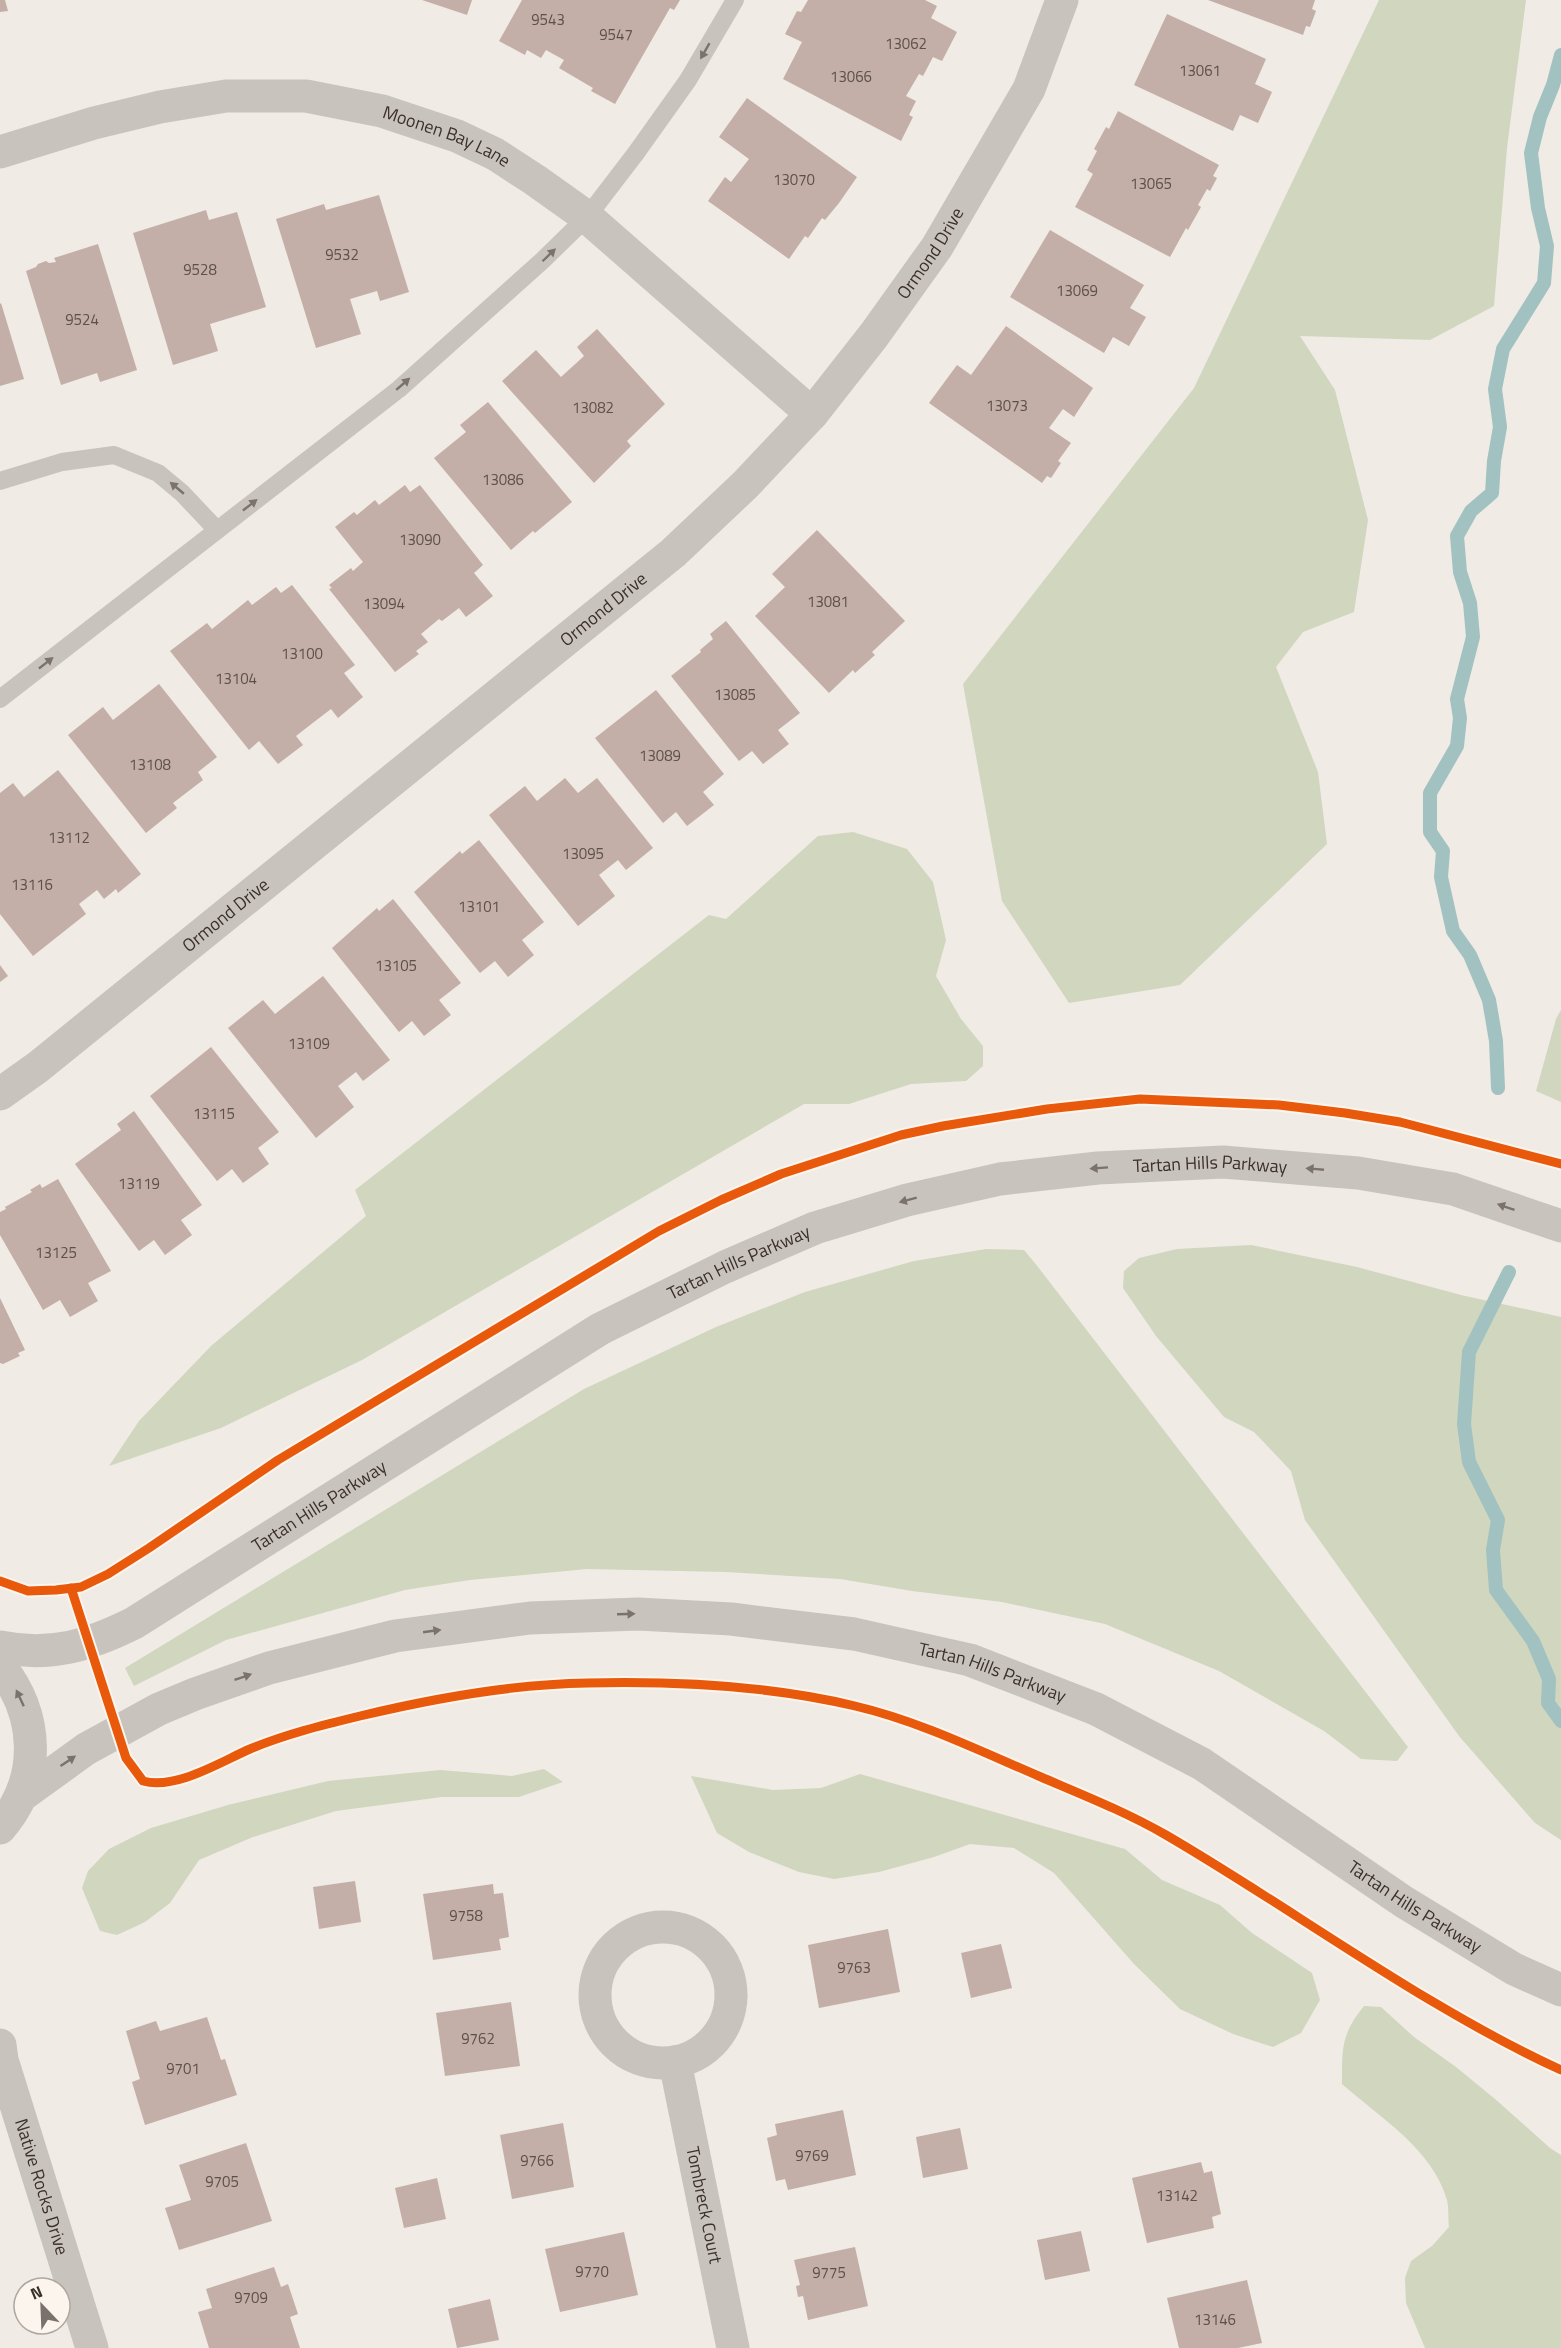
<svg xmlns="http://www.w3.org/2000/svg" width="1561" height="2348" font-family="'Titillium Web',sans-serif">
<rect width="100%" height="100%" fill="#f0ebe5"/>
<g fill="#d1d6bf">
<polygon points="1379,0 1526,0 1507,148 1494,306 1430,340 1300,336 1335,390 1368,520 1354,612 1303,632 1276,667 1318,772 1327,844 1180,985 1069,1003 1002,901 963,684 1194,388"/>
<polygon points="853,832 907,849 933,882 946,940 936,976 961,1019 983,1046 983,1066 966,1081 911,1084 849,1104 804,1104 362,1360 221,1428 109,1466 139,1421 211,1346 366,1216 355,1190 709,915 726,919 818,836"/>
<polygon points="1561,1010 1561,1102 1536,1091 1556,1019"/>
<polygon points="1251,1245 1357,1267 1461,1295 1561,1317 1561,1840 1535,1823 1459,1736 1305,1520 1291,1471 1254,1432 1224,1417 1156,1336 1123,1288 1124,1271 1139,1258 1177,1249"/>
<polygon points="986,1249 1024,1250 1038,1267 1408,1747 1397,1761 1361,1759 1324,1731 1219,1671 1105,1624 1002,1602 912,1591 840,1579 726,1572 587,1569 470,1580 405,1590 226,1640 134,1686 125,1668 584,1389 716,1327 805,1292 914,1261"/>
<polygon points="544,1769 563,1782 519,1797 442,1797 336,1811 253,1837 199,1860 170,1903 145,1922 117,1935 100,1931 82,1888 88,1871 109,1849 151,1828 228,1805 328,1781 440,1770 512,1776"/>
<polygon points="860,1774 1125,1849 1162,1880 1220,1905 1252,1933 1312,1973 1320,2000 1301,2033 1273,2047 1233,2034 1180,2009 1134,1964 1054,1873 1014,1848 970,1844 934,1857 879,1872 834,1879 799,1872 749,1852 717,1833 691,1776 773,1790 821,1788"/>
<path d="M1364,2006l17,1 33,30 42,30 39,32 55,49 11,7v193h-136l-19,-45 -1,-25 6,-17 21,-15 17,-19c-1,-8 0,-19 -2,-27 -15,-52 -67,-82 -105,-116 0,-35 -1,-50 22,-78z"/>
</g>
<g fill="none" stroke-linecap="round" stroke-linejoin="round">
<g stroke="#a1c2c1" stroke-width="14">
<polyline points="1498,1088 1496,1041 1489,1000 1470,955 1453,931 1441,877 1443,851 1430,832 1430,793 1457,746 1460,718 1457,699 1473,637 1470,603 1460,572 1457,536 1471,511 1492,493 1494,461 1500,427 1495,389 1503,349 1544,283 1547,246 1538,208 1531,153 1540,117 1553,85 1561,55"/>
<polyline points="1509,1272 1469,1352 1464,1424 1469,1462 1498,1520 1493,1550 1496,1590 1533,1641 1549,1679 1548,1703 1561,1721"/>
</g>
</g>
<g fill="#c3afa7">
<polygon points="0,0 5,0 8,11 0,12"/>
<polygon points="422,0 472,0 467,15"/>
<polygon points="522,0 680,0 674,10 670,8 615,104 591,91 593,88 559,68 564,60 546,50 541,58 527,50 525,55 499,41"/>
<polygon points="808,0 925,0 937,6 931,18 957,32 942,61 933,57 923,76 919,74 906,96 916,101 909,115 913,117 901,141 783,79 802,42 785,34 797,11 801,12"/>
<polygon points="1208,0 1315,0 1312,9 1316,11 1310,27 1306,26 1303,35"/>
<polygon points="1167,14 1266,59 1255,84 1272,92 1258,123 1240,115 1233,131 1134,85"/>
<polygon points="747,98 857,177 839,203 825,220 822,218 808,238 805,236 789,259 708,201 725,177 731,182 749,159 719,137"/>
<polygon points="1118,111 1219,165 1213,176 1217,178 1210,191 1207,189 1198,205 1201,207 1188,230 1186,228 1170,257 1075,207 1093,174 1087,170 1097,151 1094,149 1106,127 1109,129"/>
<polygon points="379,195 409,292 380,301 377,291 350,299 361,334 316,348 276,219 324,204 326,210"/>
<polygon points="206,210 209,220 237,212 266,307 210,324 218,351 173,365 133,233"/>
<polygon points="1050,230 1144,285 1130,308 1146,317 1129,346 1113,337 1104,353 1010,297"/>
<polygon points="98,244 137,370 100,382 97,373 61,385 26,271 36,267 38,264 46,261 49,263 56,262 54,258"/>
<polygon points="1,303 24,379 0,386 0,304"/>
<polygon points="1006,326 1093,388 1074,417 1063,409 1049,428 1071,443 1058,461 1061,463 1051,478 1047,476 1042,483 929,403 957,365 971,375"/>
<polygon points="597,329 665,404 627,441 631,446 594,483 502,381 536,350 561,377 584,356 577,347"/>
<polygon points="488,402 572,502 535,533 533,531 511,550 434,458 466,432 460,425"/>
<polygon points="405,485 410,492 420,485 483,565 474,573 493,596 466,617 459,608 442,621 439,619 421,634 428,642 416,651 419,654 395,672 329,589 332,588 329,585 351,568 353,571 363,562 335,527 354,512 357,515 375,500 379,505"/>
<polygon points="817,530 905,621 872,652 875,655 855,673 853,670 829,693 755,616 785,587 772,574"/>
<polygon points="292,585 355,665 344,673 363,697 338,718 331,709 314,722 296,736 303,745 278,764 259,741 249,750 170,651 207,623 212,629 248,600 252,605 276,587 281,593"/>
<polygon points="726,621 800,713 778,730 789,744 763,764 752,751 739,761 671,676 701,652 700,650 713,639 710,634"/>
<polygon points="159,684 217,757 198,772 203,780 173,803 177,808 146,833 68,735 103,707 113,720"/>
<polygon points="656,690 724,774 703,792 714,805 687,826 676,812 663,823 595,738"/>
<polygon points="58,770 141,874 118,893 116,889 104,899 97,890 79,904 86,914 33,956 0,914 0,793 13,783 24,797"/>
<polygon points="565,778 578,793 597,778 653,848 626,870 618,860 599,875 615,896 578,926 489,815 525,786 537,801"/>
<polygon points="479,840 544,922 522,940 534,955 508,977 495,961 480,973 414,892 460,851 462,854"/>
<polygon points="393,899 461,983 439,1000 451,1015 424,1036 412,1021 399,1032 332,948 377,908 379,911"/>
<polygon points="0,965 8,976 0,982"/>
<polygon points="323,976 390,1060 363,1081 356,1072 338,1086 354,1107 316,1138 228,1028 263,1000 275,1014"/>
<polygon points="211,1047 279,1132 258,1148 269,1164 243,1183 232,1169 217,1181 150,1096"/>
<polygon points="134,1111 202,1205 181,1220 192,1235 165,1255 154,1240 139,1251 75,1164 121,1130 117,1124"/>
<polygon points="58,1179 111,1271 88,1283 98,1301 70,1317 60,1300 43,1310 0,1235 0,1212 6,1209 5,1207 32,1192 30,1190 40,1184 42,1188"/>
<polygon points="0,1298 25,1350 18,1353 20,1356 3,1364 0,1363"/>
<polygon points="355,1881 361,1922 319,1929 313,1887"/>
<polygon points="493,1884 494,1894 503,1893 509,1937 499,1939 501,1950 433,1960 423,1894"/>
<polygon points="888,1929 900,1992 819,2008 808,1945"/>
<polygon points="1001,1944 1012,1988 971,1998 961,1953"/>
<polygon points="511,2002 520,2066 445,2076 436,2013"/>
<polygon points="207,2017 221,2060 225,2059 237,2095 145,2125 132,2082 140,2079 126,2031 156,2021 160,2031"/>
<polygon points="843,2110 856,2175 788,2190 785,2179 776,2181 767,2138 777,2135 775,2124"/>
<polygon points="563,2123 574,2187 512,2199 500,2135"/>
<polygon points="960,2128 968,2169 923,2178 916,2137"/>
<polygon points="246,2143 272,2221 179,2250 165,2208 191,2200 179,2165"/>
<polygon points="1201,2162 1204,2173 1212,2171 1221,2214 1212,2217 1214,2228 1147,2243 1132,2178"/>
<polygon points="437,2178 446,2219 404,2228 395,2188"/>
<polygon points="1081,2231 1090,2271 1045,2280 1037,2240"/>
<polygon points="624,2232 638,2295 560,2312 545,2249"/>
<polygon points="855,2247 868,2306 808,2320 803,2296 798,2297 796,2286 800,2285 794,2260"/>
<polygon points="274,2267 281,2287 288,2284 298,2314 290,2317 300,2348 209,2348 198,2312 212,2308 206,2289"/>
<polygon points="1247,2280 1262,2343 1238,2348 1179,2348 1167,2298"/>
<polygon points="490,2299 499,2340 457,2348 448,2309"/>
</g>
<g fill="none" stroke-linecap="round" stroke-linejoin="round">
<g stroke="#c9c3be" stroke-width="18">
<polyline points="0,481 62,462 114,455 158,473 182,493 217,530"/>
<polyline points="0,699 399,389 543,260 587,217 636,153 688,80 735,0"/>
</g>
<g stroke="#c9c3be" stroke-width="33">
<path id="s1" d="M0,152l94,-29 66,-16 66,-11h80l76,15 75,25 38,18 40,26 52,37 225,197"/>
<path id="s2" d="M0,1094l38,-27 635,-514 72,-68 67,-71 62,-79 63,-88 92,-158 33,-89"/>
<circle cx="663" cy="1995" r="68"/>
<path id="s3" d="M0,2045l2,15 90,288"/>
<path id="s4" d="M675,2062l58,286"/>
</g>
<g stroke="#c9c3be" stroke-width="33">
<path id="s5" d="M0,1647c50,10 88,-1 134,-24l466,-294 125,-62 90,-39 92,-28 93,-21 98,-11 125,-6 135,11 95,16 108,37"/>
<path d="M0,1666c39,49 42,113 0,162"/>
<path id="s6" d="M21,1796l65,-47 73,-40 36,-15 74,-26 126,-32 135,-18 108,-4 93,5 123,15 116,26 126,49 106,55 202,138 110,67 47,21"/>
</g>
<g stroke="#fbf5ee" stroke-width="13">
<g id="cycleway">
<polyline points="0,1581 28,1591 56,1590 81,1587 108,1574 149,1548 278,1460 659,1231 721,1200 781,1174 901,1135 943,1126 1047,1109 1140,1099 1279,1105 1345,1113 1400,1122 1561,1164"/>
<path d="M71,1588l55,170 17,23c33,9 77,-19 107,-32 36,-15 73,-24 110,-33 75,-18 151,-32 228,-33 88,-2 180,2 267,23 64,15 125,45 186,71 42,18 85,35 125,58 132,77 256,171 395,235"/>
</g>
</g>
<use href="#cycleway" stroke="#e8590c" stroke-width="9"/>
</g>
<defs><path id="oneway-solid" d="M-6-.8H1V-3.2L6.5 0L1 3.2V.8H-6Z" transform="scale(1.5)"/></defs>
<g fill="#7b726d">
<use href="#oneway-solid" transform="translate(705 51) rotate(120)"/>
<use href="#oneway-solid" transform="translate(549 255) rotate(-44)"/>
<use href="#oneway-solid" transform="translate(403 384) rotate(-41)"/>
<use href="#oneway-solid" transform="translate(177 488) rotate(-140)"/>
<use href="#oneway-solid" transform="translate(250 505) rotate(-38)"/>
<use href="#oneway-solid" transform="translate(46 663) rotate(-38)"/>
<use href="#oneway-solid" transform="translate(1099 1168) rotate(176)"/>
<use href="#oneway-solid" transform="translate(1315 1169) rotate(-175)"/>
<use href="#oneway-solid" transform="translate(908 1200) rotate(165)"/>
<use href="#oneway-solid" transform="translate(1506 1207) rotate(-161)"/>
<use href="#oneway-solid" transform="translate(626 1614) rotate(-2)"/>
<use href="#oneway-solid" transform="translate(432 1631) rotate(-8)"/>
<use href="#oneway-solid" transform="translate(243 1677) rotate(-19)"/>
<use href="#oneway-solid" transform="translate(20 1698) rotate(-115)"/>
<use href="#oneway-solid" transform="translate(68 1761) rotate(-34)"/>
</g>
<g text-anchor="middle" stroke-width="4.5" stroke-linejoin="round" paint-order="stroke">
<g font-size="15" fill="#5d504a">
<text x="548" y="25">9543</text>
<text x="616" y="40">9547</text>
<text x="906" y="49">13062</text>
<text x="1200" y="76">13061</text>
<text x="851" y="82">13066</text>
<text x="794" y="185">13070</text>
<text x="1151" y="189">13065</text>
<text x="342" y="260">9532</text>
<text x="200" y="275">9528</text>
<text x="1077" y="296">13069</text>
<text x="82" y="325">9524</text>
<text x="1007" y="411">13073</text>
<text x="593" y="413">13082</text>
<text x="503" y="485">13086</text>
<text x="420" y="545">13090</text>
<text x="828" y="607">13081</text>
<text x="384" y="609">13094</text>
<text x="302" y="659">13100</text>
<text x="236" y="684">13104</text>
<text x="735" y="700">13085</text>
<text x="660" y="761">13089</text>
<text x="150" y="770">13108</text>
<text x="69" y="843">13112</text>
<text x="583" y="859">13095</text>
<text x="32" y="890">13116</text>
<text x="479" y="912">13101</text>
<text x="396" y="971">13105</text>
<text x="309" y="1049">13109</text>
<text x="214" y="1119">13115</text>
<text x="139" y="1189">13119</text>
<text x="56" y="1258">13125</text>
<text x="466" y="1921">9758</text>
<text x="854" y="1973">9763</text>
<text x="478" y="2044">9762</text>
<text x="183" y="2074">9701</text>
<text x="812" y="2161">9769</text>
<text x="537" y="2166">9766</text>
<text x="222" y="2187">9705</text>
<text x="1177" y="2201">13142</text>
<text x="592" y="2277">9770</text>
<text x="829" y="2278">9775</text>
<text x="251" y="2303">9709</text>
<text x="1215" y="2325">13146</text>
</g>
<g font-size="18" fill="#3b302b" stroke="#fbf5ee">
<text dy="6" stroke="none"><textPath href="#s1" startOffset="460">Moonen Bay Lane</textPath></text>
<text dy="6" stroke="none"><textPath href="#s2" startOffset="1260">Ormond Drive</textPath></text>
<text dy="6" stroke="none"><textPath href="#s2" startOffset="774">Ormond Drive</textPath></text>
<text dy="6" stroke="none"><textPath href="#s2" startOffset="288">Ormond Drive</textPath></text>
<text dy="6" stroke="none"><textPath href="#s5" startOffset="1330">Tartan Hills Parkway</textPath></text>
<text dy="6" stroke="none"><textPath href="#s5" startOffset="844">Tartan Hills Parkway</textPath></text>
<text dy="6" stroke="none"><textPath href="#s5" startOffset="358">Tartan Hills Parkway</textPath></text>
<text dy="6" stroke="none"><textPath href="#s6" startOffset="1016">Tartan Hills Parkway</textPath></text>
<text dy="6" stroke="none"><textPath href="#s6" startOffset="1502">Tartan Hills Parkway</textPath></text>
<text dy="6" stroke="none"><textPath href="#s3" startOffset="148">Native Rocks Drive</textPath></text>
<text dy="6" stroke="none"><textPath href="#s4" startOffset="146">Tombreck Court</textPath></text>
</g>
</g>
<g transform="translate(42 2306) rotate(337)"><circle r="28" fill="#fbf5ee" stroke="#aea6a0" stroke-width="1.5"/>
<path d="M0-4.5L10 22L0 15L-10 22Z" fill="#7a716c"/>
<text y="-9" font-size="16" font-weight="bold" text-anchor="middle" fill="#3b302b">N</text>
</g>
</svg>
